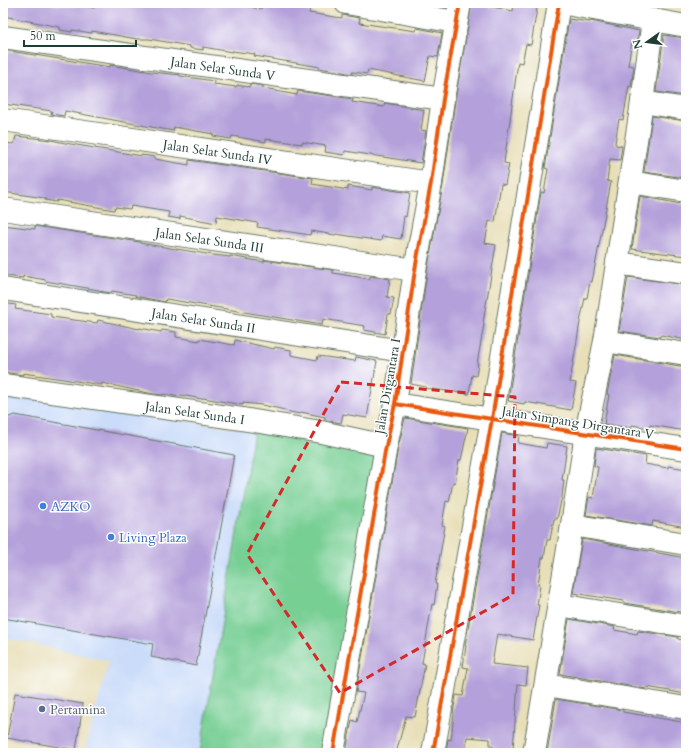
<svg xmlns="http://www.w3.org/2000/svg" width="689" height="756" font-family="Cardo,serif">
<rect width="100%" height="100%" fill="#fff"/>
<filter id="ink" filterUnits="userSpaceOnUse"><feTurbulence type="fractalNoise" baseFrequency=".025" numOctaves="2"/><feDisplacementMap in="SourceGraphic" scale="8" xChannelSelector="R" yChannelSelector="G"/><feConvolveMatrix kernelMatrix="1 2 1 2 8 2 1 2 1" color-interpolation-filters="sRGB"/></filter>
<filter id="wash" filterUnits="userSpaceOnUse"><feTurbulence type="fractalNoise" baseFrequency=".012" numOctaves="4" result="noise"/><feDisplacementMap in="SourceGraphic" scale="16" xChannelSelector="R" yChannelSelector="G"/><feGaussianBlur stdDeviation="0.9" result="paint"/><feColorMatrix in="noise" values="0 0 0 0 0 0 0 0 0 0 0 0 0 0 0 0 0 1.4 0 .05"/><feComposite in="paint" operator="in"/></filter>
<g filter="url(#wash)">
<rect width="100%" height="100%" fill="#e8dfb9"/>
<polygon fill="#cadcf9" points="3,395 254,431 200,753 84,753 109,661 3,637"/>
<g fill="#78cf94" stroke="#4c8664">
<polygon points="388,3 447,3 446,10"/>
<polygon points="254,431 376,453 326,753 200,753"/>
</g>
<g id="blocks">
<g fill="#b4a0da">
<polygon points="3,3 46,3 77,7 78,5 94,8 95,3 226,3 261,9 262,3 271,3 310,9 309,13 342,18 342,15 360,18 359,23 416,31 417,28 442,33 438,57 430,56 425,81 368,70 367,74 352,72 352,74 337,71 319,68 320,67 254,56 255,54 232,51 232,52 203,47 203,50 190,48 190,46 149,39 137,39 92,31 92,33 72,30 72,32 60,30 60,27 3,16"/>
<polygon points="472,3 488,3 487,6 513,11 514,4 537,8 531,45 526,44 522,63 518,62 504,163 509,164 505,185 501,184 495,222 489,221 485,243 496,245 483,323 484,324 477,364 478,364 476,376 472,375 469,394 425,388 426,387 411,384 427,272 443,185 455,101"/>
<polygon points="569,19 590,22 591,21 639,31 637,42 632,41 628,65 634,66 631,87 629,86 623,120 619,119 615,143 616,145 622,146 620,160 610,159 607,181 611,182 596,261 592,282 590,281 587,298 585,298 580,322 570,382 576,383 571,410 525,402 524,404 508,401 541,192 544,193 548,169 545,168"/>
<polygon points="664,35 686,38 686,96 656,92"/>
<polygon points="3,50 110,67 110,65 152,72 180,75 180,76 214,81 214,84 236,87 237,85 249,87 250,84 263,86 263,88 275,90 275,91 297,95 298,91 353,99 352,102 384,107 385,103 424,110 421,130 426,131 421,163 345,151 344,155 325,152 326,146 302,142 302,144 266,139 266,142 232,136 231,139 213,136 213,134 174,127 173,131 65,111 64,116 51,114 52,111 3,104"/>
<polygon points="652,116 686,121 686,178 644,172"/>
<polygon points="16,136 51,140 65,143 142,156 142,155 155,157 155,159 189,165 189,160 313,178 312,184 348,190 348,186 372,190 372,187 410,193 406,217 404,216 401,239 382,236 381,241 336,234 335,235 311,231 310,235 257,227 258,223 217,216 216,223 180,216 180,219 168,217 169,212 131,206 130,209 115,207 114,210 57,200 57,202 45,200 45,198 3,192 3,143 14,144"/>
<polygon points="640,196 686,205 682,233 686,233 686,256 632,249"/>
<polygon points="3,225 35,229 35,226 140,242 140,243 213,255 230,257 230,256 264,262 264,260 333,270 333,273 370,279 370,276 390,279 387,297 394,298 391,314 388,314 385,334 364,330 365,326 323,319 322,325 166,299 165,302 135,296 136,295 112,291 111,293 99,291 99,290 45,281 46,280 23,276 23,278 6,276 6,272 3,271"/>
<polygon points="628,277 686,285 686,340 661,335 660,337 619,331"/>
<polygon points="3,303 16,305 15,309 51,314 51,317 97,323 98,320 139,329 139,328 161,332 162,330 176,332 176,337 199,341 199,339 234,345 235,340 274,349 275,347 291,350 291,355 317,360 318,356 355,361 356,357 377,361 367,418 343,414 341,423 325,420 325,417 301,412 300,414 285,411 285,410 262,405 243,403 243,405 203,398 202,399 181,395 180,397 163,394 163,395 153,394 102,383 102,385 23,373 23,375 3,372"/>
<polygon points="615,355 686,367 686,431 650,425 649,428 632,425 631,428 604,424 609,395 607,394"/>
<polygon points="15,415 234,455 196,666 151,657 153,644 3,618 3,419"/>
<polygon points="405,418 468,428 461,460 459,460 455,483 453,482 449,502 446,501 442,525 445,526 435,584 437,584 434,605 432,604 422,663 425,664 415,717 406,716 396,753 378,753 364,750 363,753 351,753 346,752 352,720 357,722 364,693 356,692 398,448"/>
<polygon points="502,433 519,436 518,443 546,448 547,443 567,446 562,480 564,480 562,497 557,519 554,519 550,540 547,540 544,558 542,558 538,585 540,586 537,605 539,605 533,640 497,634 492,664 528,668 526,685 518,684 513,749 511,749 511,753 492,753 493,746 490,746 490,739 467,737 465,753 446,753 448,739 451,740 454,713 453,713 456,695 463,696 468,668 463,667 466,646 465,646"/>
<polygon points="596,448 646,456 645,464 668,468 668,466 686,469 686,527 653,521 652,526 586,515 589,497 593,498 598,467 594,466"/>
<polygon points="582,539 686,558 686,613 624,603 624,601 573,593"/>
<polygon points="569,619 615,627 614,630 637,634 638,631 678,637 678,639 686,641 686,694 647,687 646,689 560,674"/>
<polygon points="15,693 83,704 76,750 7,738"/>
<polygon points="556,699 623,710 623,712 682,722 682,725 686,726 686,753 547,753"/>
</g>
</g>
</g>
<g filter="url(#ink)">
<use href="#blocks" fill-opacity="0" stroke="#657663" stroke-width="1"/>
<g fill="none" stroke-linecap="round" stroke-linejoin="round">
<g stroke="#657663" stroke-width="24">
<g id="minor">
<polyline points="346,3 456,22"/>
<polyline points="561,3 686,26"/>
<path id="s1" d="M3,37l440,62"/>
<polyline points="642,102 686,109"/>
<path id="s2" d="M3,120l428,63"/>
<polyline points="630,182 686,191"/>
<path id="s3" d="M3,209l412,61"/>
<polyline points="617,263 686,273"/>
<path id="s4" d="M3,289l400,62"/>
<polyline points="605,341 686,354"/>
<path id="s5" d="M3,385l239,34 79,13 65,14"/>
<polyline points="395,404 686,449"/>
<polyline points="572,525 686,544"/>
<polyline points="559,605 686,626"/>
<polyline points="546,685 686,708"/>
<polyline points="333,753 386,446 395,404 415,270 431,183 443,99 460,3"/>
<polyline points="433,753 492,419 559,3"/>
<polyline points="534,753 572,525 586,433 605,341 642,102 653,20"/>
</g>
</g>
<use href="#minor" stroke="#fff" stroke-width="22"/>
<g stroke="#fff" stroke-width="6">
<g id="cycleway">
<polyline points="395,404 686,449"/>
<polyline points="333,753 386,446 395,404 415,270 431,183 443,99 460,3"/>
<polyline points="433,753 492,419 559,3"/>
</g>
</g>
<use href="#cycleway" stroke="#e8590c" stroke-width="4"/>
</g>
</g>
<path fill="none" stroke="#d62828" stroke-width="3" stroke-dasharray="8 5" stroke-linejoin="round" d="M341,382l174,15 -2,198 -173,98 -93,-139z"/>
<g fill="#3f7fe0" stroke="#fff" stroke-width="1.5">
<circle cx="43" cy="506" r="4"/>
<circle cx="111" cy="537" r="4"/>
</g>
<circle fill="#5c6f8a" stroke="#fff" stroke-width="1.5" cx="42" cy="709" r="4"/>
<g text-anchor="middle" stroke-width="3" stroke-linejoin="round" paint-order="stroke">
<g font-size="13" fill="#1f3d34" stroke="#fff">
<text dy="5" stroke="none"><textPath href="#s1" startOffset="222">Jalan Selat Sunda V</textPath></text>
<text dy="5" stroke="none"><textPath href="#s2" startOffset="217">Jalan Selat Sunda IV</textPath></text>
<text dy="5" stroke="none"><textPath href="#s3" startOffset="209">Jalan Selat Sunda III</textPath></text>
<text dy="5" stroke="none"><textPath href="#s4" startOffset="203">Jalan Selat Sunda II</textPath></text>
<text transform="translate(387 386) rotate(-80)" y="5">Jalan Dirgantara I</text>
<text dy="5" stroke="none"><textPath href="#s5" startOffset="194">Jalan Selat Sunda I</textPath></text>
<text transform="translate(578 422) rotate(9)" y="5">Jalan Simpang Dirgantara V</text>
</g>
<g font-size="13" fill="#366cbe" stroke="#fff" text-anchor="start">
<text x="51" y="511">AZKO</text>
<text x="119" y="542">Living Plaza</text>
</g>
<g font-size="13" fill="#4e5e75" stroke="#fff" text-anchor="start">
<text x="50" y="714">Pertamina</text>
</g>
</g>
<rect width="689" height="756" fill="none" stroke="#fff" stroke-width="16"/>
<g transform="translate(647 42) rotate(256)" stroke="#ffffff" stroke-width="3" paint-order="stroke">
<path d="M0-3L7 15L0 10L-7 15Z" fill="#1f3d34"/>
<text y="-6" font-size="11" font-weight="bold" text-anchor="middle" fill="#1f3d34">N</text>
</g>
<path d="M24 40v6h112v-6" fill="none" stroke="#1f3d34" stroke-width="2"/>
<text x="30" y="40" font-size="12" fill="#1f3d34" stroke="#ffffff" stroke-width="3" paint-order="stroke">50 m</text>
</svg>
